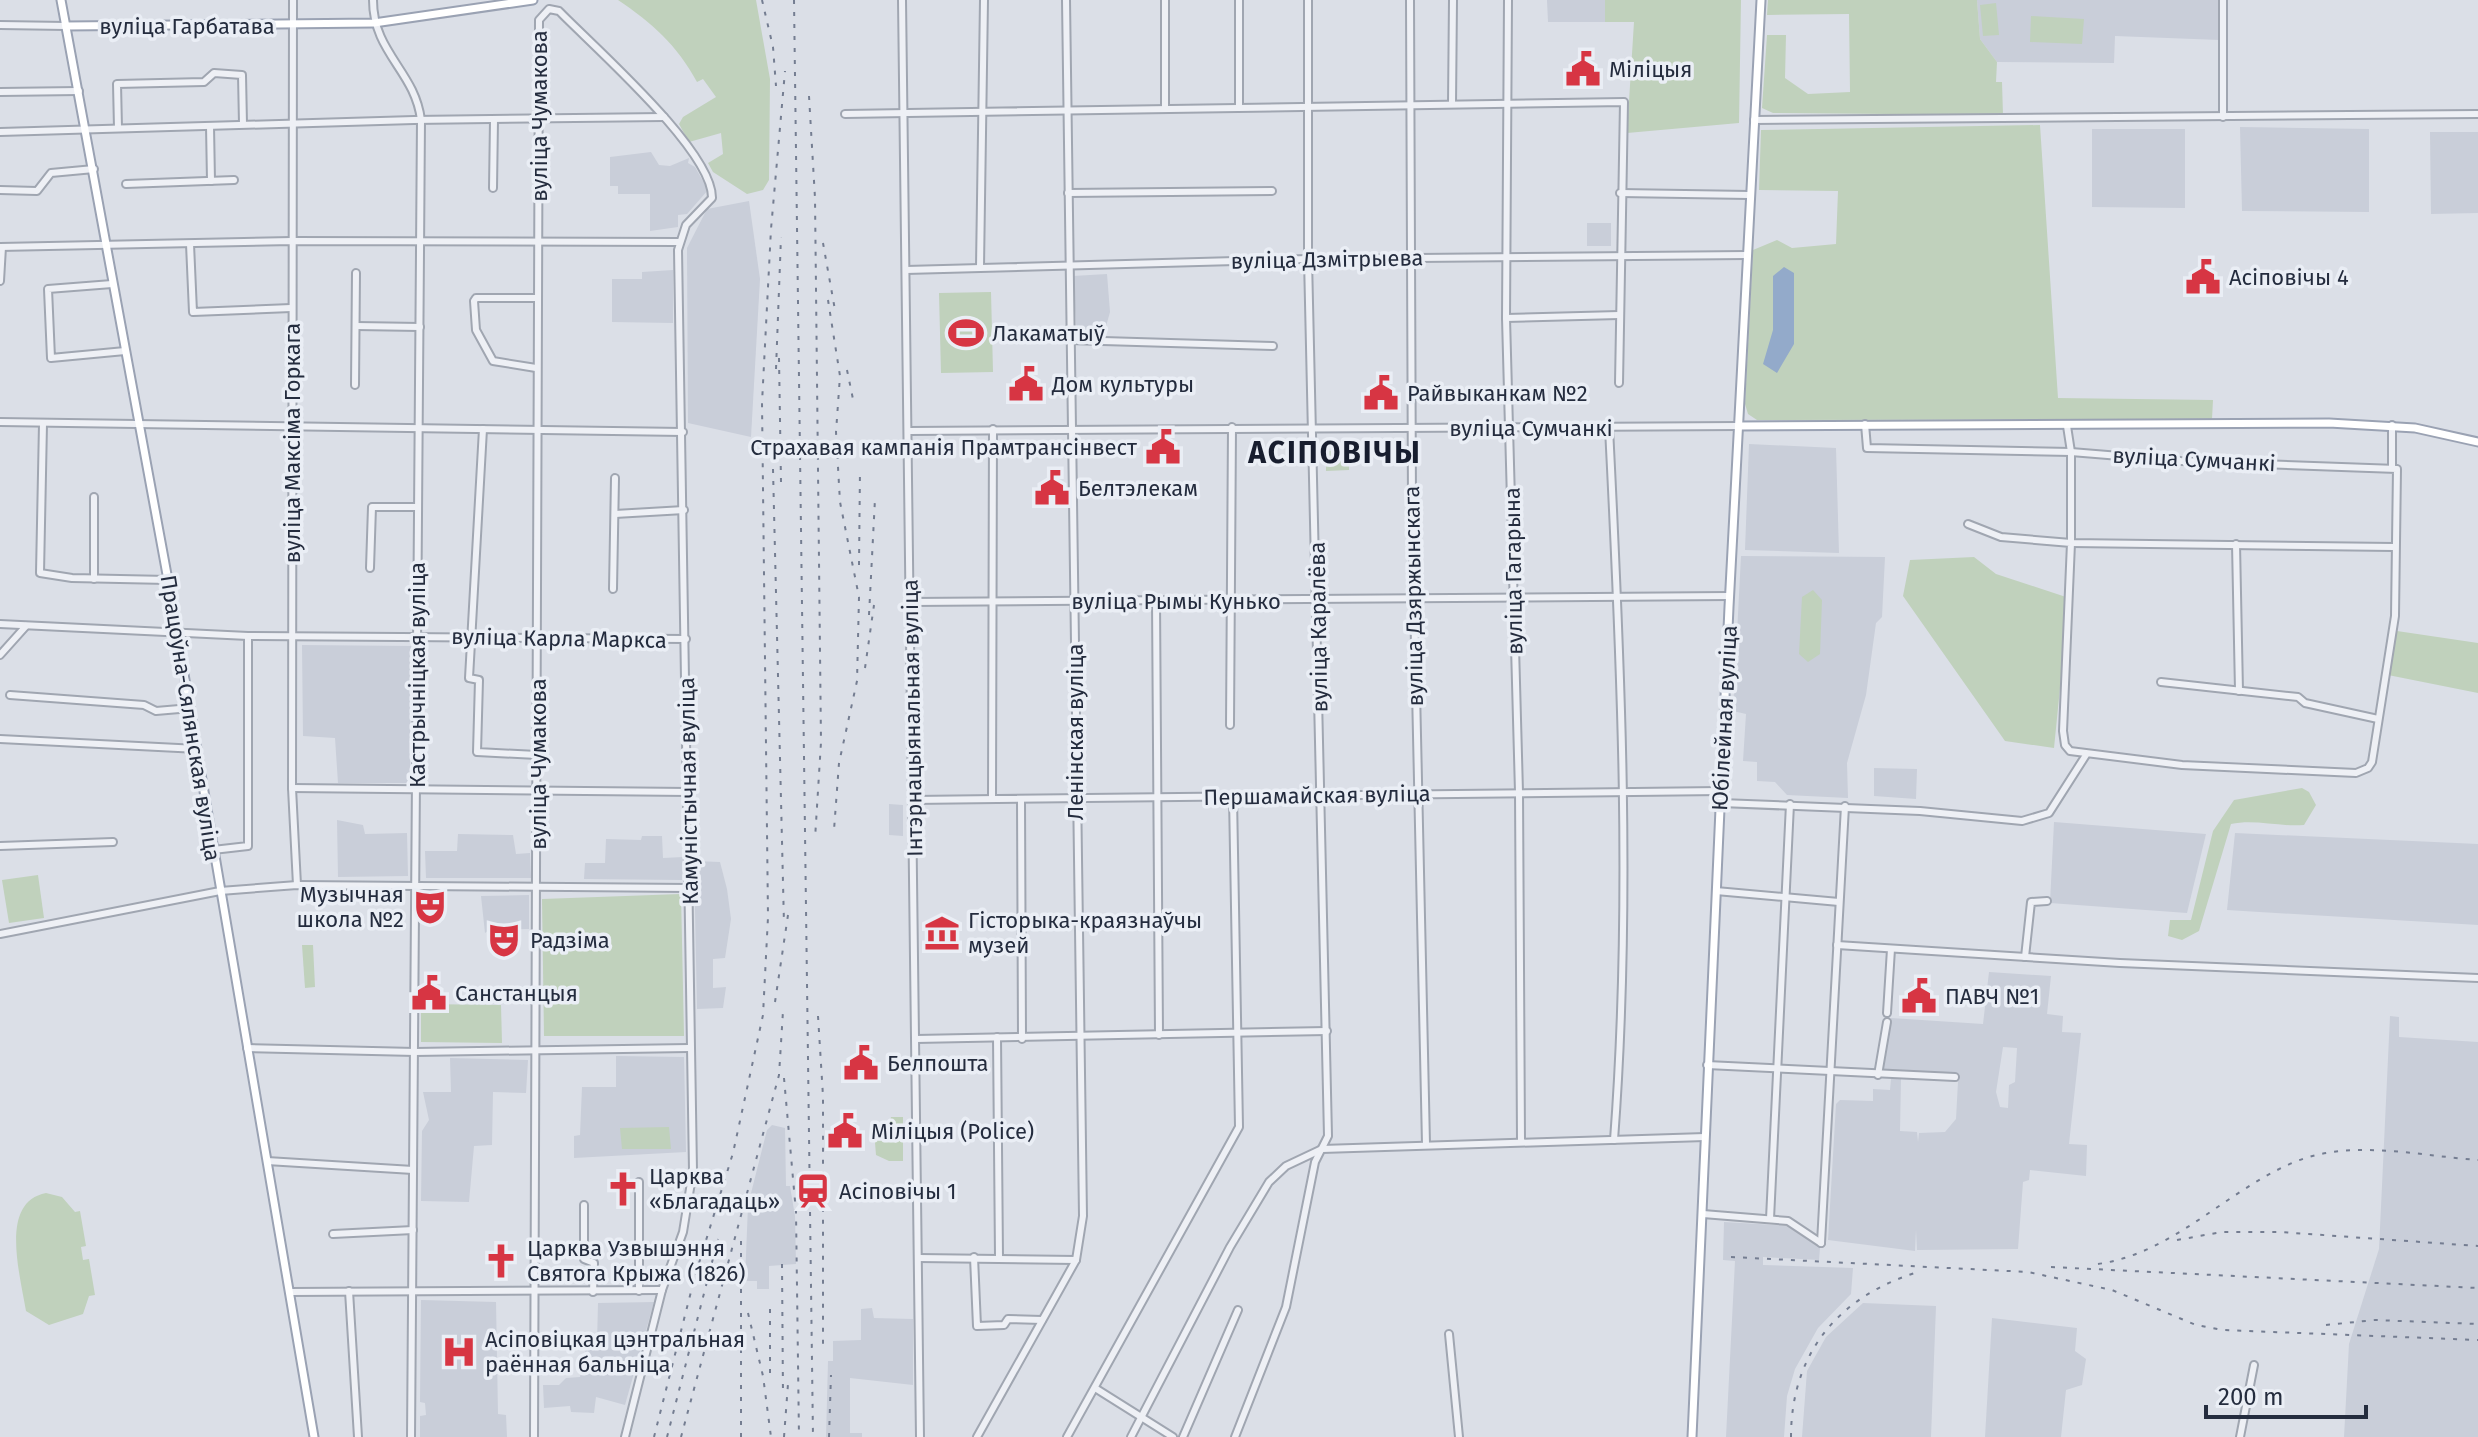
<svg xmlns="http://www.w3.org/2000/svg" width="2478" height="1437" font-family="'Fira Sans',sans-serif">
<rect width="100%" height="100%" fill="#dbdfe7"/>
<g fill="#c9ced9" fill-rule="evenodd">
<polygon points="1547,0 1605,0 1605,22 1548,22"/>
<polygon points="1977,0 2219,0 2220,40 2115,36 2114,63 1997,62 1980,39"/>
<polygon points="2240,127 2369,129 2369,212 2242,211"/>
<polygon points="2092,129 2185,129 2185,208 2092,207"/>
<polygon points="2430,132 2478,132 2478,213 2431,214"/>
<polygon points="651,152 659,165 670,166 689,158 688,163 695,167 708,190 687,214 678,215 678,227 650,231 650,194 618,194 618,186 610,186 610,157"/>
<polygon points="749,201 760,279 751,437 688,423 687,248 707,209"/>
<rect x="1587" y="223" width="24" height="23"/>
<polygon points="673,270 673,323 612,322 612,279 642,279 642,272"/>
<polygon points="1107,274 1110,312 1103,337 1077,338 1073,276"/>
<polygon points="1749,444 1836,448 1839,553 1745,550"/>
<polygon points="1741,556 1885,557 1882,617 1876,623 1866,695 1847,763 1848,798 1787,795 1775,782 1757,781 1757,762 1743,761 1746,714 1733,711"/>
<polygon points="302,645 411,646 410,783 338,783 335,738 303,736"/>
<polygon points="1874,768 1917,769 1916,799 1874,796"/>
<polygon points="889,804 903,805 903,836 889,835"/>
<polygon points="337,820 363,825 365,834 407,833 408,876 338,877"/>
<polygon points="2054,822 2206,834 2187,913 2050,903"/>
<polygon points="2235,833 2478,844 2478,925 2227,910"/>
<polygon points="458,834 513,835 516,854 530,853 531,878 426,878 425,851 457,851"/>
<polygon points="642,836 662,836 663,858 683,857 682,880 584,879 585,863 605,863 606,839 641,840"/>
<polygon points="694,861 720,862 727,889 731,919 725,958 713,959 713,988 726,987 723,1008 697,1009"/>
<polygon points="529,895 529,929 489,930 485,933 481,896"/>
<path d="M1989,972l62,4 -4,38 16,2 -1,16 19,1 -12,111 18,1 -1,31 -56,-6 -1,10 -6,2 -5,67 -101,1 -1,-20 -1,21 -87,-11 8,-136 4,-4 33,1v-12l17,1 1,-11h10l-1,52 17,1 1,10 1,-9 26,-1 11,-13 2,-37 -77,-7 10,-57 92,6zM2003,1047l14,1 -2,34 -6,3 -1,23 -8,-1 -4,-15z"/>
<polygon points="2390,1016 2399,1017 2399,1037 2478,1042 2478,1437 2344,1437 2349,1344 2379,1249"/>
<polygon points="616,1056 684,1057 686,1152 574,1158 574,1136 580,1135 582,1087 616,1087"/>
<polygon points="450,1058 528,1060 526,1093 493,1092 492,1145 474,1146 469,1202 421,1201 422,1131 429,1120 423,1092 451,1092"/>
<polygon points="772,1125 785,1128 786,1186 790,1186 795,1216 796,1264 769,1266 769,1289 757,1289 757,1281 745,1281 748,1205 767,1130"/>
<polygon points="1724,1222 1795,1226 1820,1248 1819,1260 1763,1257 1763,1265 1853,1268 1851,1294 1818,1328 1795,1369 1787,1396 1784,1437 1726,1437 1735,1261 1723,1260"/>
<polygon points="421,1300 496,1302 498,1414 506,1415 507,1437 420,1437 420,1416 426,1415 425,1403 420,1402"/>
<polygon points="654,1302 625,1405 596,1397 594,1413 571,1412 570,1406 544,1408 543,1385 559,1385 566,1378 580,1377 587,1344 597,1343 598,1303"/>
<polygon points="1863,1303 1936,1306 1931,1437 1802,1437 1807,1371 1826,1337"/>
<polygon points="872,1308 874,1318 913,1319 913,1385 850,1378 850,1433 862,1433 862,1437 826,1437 828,1361 833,1361 833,1341 861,1340 861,1309"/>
<polygon points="1992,1318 2077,1328 2075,1351 2086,1359 2082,1385 2066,1390 2061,1437 1985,1437"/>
</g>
<g fill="#c0d1bc">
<path d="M618,0h138l14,79 -1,101 -6,10 -16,4 -34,-22 -5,-9 15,-9 -2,-21 -32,9 -10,-18 4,-7 33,-20 -13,-18 -6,3c-20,-37 -45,-59 -79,-82z"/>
<polygon points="1605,0 1741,0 1739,123 1627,133 1634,22 1605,22"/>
<polygon points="1768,0 1977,0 1980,39 1997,62 1996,82 2002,82 2003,115 1773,113 1762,108 1767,35 1786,35 1785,78 1808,94 1850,92 1849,14 1767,15"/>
<polygon points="1996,3 1999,35 1983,36 1980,5"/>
<polygon points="2031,16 2084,19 2082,44 2030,42"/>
<polygon points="2040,125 2058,398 2213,400 2212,419 1757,420 1748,414 1745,404 1753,250 1777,240 1792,248 1836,244 1838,191 1759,190 1761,130"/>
<polygon points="991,292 993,372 941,373 939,293"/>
<polygon points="1349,450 1349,470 1326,471 1326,451"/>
<polygon points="1974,557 1996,574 2069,598 2054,748 2005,741 1903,596 1910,560"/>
<polygon points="1813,590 1822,600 1820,654 1808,662 1799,654 1802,597"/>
<polygon points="2397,631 2478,643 2478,693 2388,675"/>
<path d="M2302,788l7,4 7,13 -12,20c-25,2 -49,-6 -73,-1l-32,107 -17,9 -14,-4 2,-16h21l22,-89 21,-31z"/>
<polygon points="38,875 44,918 9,923 2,880"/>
<polygon points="681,894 684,1036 544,1036 542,899"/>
<polygon points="302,945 313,945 315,987 305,988"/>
<polygon points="421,1004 501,1005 502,1043 421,1042"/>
<polygon points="891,1117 903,1117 903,1161 889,1161 876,1155 874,1130 888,1130"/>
<polygon points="669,1127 671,1149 622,1149 620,1128"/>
<path d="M46,1193l16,4 13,15 5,-1 6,35 -5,1 2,13 6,-1 6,36 -6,1 -6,18 -34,11 -23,-14c-7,-41 -26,-109 20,-118z"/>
</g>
<polygon fill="#93aaca" points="1784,267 1794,273 1794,344 1777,373 1763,364 1773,330 1773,276"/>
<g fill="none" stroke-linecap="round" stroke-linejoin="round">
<g stroke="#a0a6b1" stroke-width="10">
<g id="minor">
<polyline points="293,0 292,788 297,885"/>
<path d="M373,0c0,53 42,71 48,120l-10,1317"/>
<polyline points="902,0 920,1437"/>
<polyline points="1165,0 1165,109"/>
<polyline points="1239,0 1239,106"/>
<polyline points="1410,0 1412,508 1426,1144"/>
<polyline points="1508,0 1506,318 1519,792 1521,1141"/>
<polyline points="0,25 66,26"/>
<polyline points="0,92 79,91"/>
<polyline points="1452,104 1453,0"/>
<polyline points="845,114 1624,102 1619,383"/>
<polyline points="2223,117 2223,0"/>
<polyline points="1754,120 2478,114"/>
<polyline points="210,126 211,181"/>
<polyline points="118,128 117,84 204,82 214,73 242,75 243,124"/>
<polyline points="0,132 414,120 664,117"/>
<polyline points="126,184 234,180"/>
<polyline points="493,188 494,120"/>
<polyline points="0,190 37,191 51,173 94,169"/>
<polyline points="1068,193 1272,191"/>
<polyline points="1620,193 1749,195"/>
<polyline points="190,244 193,312 291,308"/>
<polyline points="0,247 292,241 679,242"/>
<polyline points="980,267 984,0"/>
<polyline points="906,270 1308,259 1747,255"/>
<polyline points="0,281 2,247"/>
<polyline points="112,284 48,289 51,358 125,351"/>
<polyline points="1506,318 1619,315"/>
<polyline points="356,326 420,327"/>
<polyline points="1069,340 1273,346"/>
<polyline points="536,368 493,361 476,330 474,301 476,298 537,298"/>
<polyline points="355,385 356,273"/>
<polyline points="0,422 683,432"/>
<polyline points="43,424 40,573 72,578 168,580"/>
<polyline points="1865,424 1867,448 2071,452 2181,461 2397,469 2395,616 2372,762 2368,768 2356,773 2182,765 2070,751 2065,745 2063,731 2071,543 2001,537 1968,524"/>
<polyline points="2392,425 2392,467"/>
<polyline points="2067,426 2071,452 2071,543 2394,547"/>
<path d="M1609,428c12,237 23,476 5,712"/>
<polyline points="483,429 469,678 479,680 477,752 537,755"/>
<polyline points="909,431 1739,426"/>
<polyline points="615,514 684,510"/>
<polyline points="2236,544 2239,691"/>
<polyline points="370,568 372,507 417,507"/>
<polyline points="94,579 94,497"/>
<polyline points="613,589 615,478"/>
<polyline points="1156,601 1159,1035"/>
<polyline points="911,602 1730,596"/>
<polyline points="0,624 248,636 686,639"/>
<polyline points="0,655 26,626"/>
<polyline points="2161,682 2298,697 2305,703 2378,719"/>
<polyline points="10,695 144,705 156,711 191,708"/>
<polyline points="1230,725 1232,427"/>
<polyline points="0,739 198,749"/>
<polyline points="292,788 689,792"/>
<polyline points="992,799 993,429"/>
<polyline points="913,800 1721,791"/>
<polyline points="1021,801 1022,1039"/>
<polyline points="1721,803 1920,811 2022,821 2049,813 2086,755"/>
<polyline points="0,846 113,842"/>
<polyline points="213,850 248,846 248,636"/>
<polyline points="1716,891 1839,902"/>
<polyline points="0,934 220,891 297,885 689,888"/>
<polyline points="1837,945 2120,963 2478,978"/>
<polyline points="2025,957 2031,902 2047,901"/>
<polyline points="1887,1013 1891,949"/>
<polyline points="997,1037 999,1257"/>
<polyline points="916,1039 1327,1031"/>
<polyline points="247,1048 415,1052 689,1048"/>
<polyline points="1707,1065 1955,1077"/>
<polyline points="1878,1075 1887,1022"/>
<polyline points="267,1161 413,1170"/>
<polyline points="584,1205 584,1259 594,1263 593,1292"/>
<polyline points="1703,1214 1788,1221 1821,1243"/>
<polyline points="1770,1219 1790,804"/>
<polyline points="333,1234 413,1230"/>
<polyline points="1821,1243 1845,806"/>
<polyline points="974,1257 977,1326 1004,1325 1008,1319 1042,1320"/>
<polyline points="919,1258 1076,1260"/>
<polyline points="349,1291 358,1437"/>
<polyline points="639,1291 639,1182"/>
<polyline points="290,1292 662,1290"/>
<polyline points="1449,1334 1459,1437"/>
<polyline points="1095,1388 1173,1437"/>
<path d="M534,1437l5,-1417 10,-11 10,2c35,36 154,140 153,187l-26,27 -8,25 15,920 -10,62 -21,58 -37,147"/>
<polyline points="977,1437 1076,1260 1083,1216 1066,0"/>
<polyline points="1067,1437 1239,1127 1233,797"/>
<polyline points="1131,1437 1230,1247 1269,1182 1286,1166 1322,1149 1705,1137"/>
<polyline points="1183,1437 1238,1310"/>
<polyline points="1235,1437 1286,1307 1315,1162 1328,1136 1308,259 1308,0"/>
<polyline points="2240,1437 2254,1365"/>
</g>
</g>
<g stroke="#9aa2b3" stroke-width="11">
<g id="major">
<polyline points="61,0 168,580 314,1437"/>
<polyline points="66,26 374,23 533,0"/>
<polyline points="1739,426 2329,423 2415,428 2478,442"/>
<polyline points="1692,1437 1729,607 1761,0"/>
</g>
</g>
<use href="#minor" stroke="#eef0f5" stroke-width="6"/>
<use href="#major" stroke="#fff" stroke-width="7"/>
<g stroke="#747d91" stroke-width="2" stroke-dasharray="4 8" stroke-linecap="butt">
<polyline points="762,0 773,47 776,86"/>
<polyline points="794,0 813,1437"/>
<polyline points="809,96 815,198 821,742 815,839"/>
<polyline points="823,243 835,310"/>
<polyline points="828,300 840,376 836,432 840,502 859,597 857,681 839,763 834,830"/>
<polyline points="779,358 781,482"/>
<polyline points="776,369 781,237"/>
<polyline points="847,370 854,404"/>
<polyline points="773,469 784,924"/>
<polyline points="859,565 860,469"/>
<polyline points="869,615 875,499"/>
<polyline points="865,668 874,605"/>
<polyline points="775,1002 788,915"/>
<polyline points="818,1016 823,1096 823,1348"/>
<polyline points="784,1078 796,1212 799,1437"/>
<polyline points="2177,1240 2222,1232 2280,1232 2478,1246"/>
<polyline points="741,1241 741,1437"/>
<polyline points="1731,1257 2028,1272 2112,1290 2196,1325 2223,1330 2478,1340"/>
<polyline points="782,1264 783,1396"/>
<path d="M2098,1264c77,-11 129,-75 199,-103 56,-22 123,-5 181,-1"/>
<polyline points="2051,1267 2478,1288"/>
<polyline points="748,1313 763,1376 771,1437"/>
<polyline points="2326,1325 2375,1320 2478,1324"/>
<polyline points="770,1373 770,1309"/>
<polyline points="654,1437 695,1276 733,1153 763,1015 768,917 762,403 771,229 785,71"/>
<polyline points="667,1437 718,1239"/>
<polyline points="681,1437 779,1075 783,1011"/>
<polyline points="784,1437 788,1384"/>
<polyline points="829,1437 831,1375"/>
<path d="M1791,1437c0,-84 48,-141 127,-165"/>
</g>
</g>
<defs>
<g id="civic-bare" transform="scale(2.76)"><path d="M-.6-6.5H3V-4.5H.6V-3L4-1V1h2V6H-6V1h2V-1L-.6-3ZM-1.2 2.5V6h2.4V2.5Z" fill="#d73543" stroke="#eaeef5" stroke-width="2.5" paint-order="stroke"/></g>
<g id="stadium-bare" transform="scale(2.76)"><path d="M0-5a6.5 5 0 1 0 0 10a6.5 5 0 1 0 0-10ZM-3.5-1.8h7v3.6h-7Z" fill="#d73543" stroke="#eaeef5" stroke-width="2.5" paint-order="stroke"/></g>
<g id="theatre-bare" transform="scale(2.76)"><path d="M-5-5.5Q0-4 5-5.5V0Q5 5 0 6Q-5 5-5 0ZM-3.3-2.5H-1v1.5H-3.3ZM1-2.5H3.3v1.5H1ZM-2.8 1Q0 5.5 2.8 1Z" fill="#d73543" stroke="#eaeef5" stroke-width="2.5" paint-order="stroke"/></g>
<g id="museum-bare" transform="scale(2.76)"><path d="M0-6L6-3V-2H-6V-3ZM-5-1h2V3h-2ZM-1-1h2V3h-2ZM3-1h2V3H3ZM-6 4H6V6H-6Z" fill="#d73543" stroke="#eaeef5" stroke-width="2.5" paint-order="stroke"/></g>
<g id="church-bare" transform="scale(2.76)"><path d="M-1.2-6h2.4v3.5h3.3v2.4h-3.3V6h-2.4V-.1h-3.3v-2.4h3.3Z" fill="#d73543" stroke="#eaeef5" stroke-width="2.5" paint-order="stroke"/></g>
<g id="station-bare" transform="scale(2.76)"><path d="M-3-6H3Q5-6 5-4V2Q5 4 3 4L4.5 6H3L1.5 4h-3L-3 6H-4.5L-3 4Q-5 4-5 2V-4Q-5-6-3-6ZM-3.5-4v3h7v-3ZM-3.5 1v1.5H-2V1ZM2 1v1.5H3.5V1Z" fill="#d73543" stroke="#eaeef5" stroke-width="2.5" paint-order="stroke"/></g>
<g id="hospital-bare" transform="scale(2.76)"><path d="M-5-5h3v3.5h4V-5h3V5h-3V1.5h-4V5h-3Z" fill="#d73543" stroke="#eaeef5" stroke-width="2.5" paint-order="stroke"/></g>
</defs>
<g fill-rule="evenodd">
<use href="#civic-bare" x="1583" y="69"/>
<use href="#civic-bare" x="2203" y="277"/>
<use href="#stadium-bare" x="966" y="333"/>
<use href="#civic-bare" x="1026" y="384"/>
<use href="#civic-bare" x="1381" y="393"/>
<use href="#civic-bare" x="1163" y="447"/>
<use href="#civic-bare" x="1052" y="488"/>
<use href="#theatre-bare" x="430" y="907"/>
<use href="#museum-bare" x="942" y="933"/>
<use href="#theatre-bare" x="504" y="940"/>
<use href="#civic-bare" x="429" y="993"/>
<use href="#civic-bare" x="1919" y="996"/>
<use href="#civic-bare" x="861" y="1063"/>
<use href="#civic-bare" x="845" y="1131"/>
<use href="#church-bare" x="623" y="1189"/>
<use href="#station-bare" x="813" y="1191"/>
<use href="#church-bare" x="501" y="1261"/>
<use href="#hospital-bare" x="459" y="1352"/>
</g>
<g text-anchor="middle" stroke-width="7" stroke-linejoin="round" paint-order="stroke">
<g font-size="22" fill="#242c3e" stroke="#eaeef5">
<text x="187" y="34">вуліца Гарбатава</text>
<text transform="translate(539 116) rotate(-90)" y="8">вуліца Чумакова</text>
<text transform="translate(1327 259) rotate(-1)" y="8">вуліца Дзмітрыева</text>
<text x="1531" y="436">вуліца Сумчанкі</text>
<text transform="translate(292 443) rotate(-90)" y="8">вуліца Максіма Горкага</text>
<text transform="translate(2194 459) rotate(3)" y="8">вуліца Сумчанкі</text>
<text transform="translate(1513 571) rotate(-91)" y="8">вуліца Гагарына</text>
<text transform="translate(1413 596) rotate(-91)" y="8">вуліца Дзяржынскага</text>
<text x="1176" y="609">вуліца Рымы Кунько</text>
<text transform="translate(1318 627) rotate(-91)" y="8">вуліца Каралёва</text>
<text transform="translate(559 638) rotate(1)" y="8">вуліца Карла Маркса</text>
<text transform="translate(417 675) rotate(-90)" y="8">Кастрычніцкая вуліца</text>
<text transform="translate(191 718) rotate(81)" y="8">Працоўна-Сялянская вуліца</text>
<text transform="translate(912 718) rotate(-91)" y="8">Інтэрнацыянальная вуліца</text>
<text transform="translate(1724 718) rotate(-87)" y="8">Юбілейная вуліца</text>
<text transform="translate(1075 732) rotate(-90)" y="8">Ленінская вуліца</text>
<text transform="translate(538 764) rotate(-90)" y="8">вуліца Чумакова</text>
<text transform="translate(688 791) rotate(-91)" y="8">Камуністычная вуліца</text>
<text transform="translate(1317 795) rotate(-1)" y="8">Першамайская вуліца</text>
</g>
<g font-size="22" fill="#242c3e" stroke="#eaeef5" text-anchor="start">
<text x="1609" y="77">Міліцыя</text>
<text x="2229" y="285">Асіповічы 4</text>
<text x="992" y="341">Лакаматыў</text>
<text x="1052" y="392">Дом культуры</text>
<text x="1407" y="401">Райвыканкам №2</text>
<text x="1137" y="455" text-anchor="end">Страхавая кампанія Прамтрансінвест</text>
<text x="1078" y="496">Белтэлекам</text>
<text x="404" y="902" text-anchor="end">Музычная<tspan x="404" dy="25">школа №2</tspan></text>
<text x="968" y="928">Гісторыка-краязнаўчы<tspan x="968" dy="25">музей</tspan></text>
<text x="530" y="948">Радзіма</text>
<text x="455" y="1001">Санстанцыя</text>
<text x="1945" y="1004">ПАВЧ №1</text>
<text x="887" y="1071">Белпошта</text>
<text x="871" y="1139">Міліцыя (Police)</text>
<text x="649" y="1184">Царква<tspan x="649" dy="25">«Благадаць»</tspan></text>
<text x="839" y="1199">Асіповічы 1</text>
<text x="527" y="1256">Царква Узвышэння<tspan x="527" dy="25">Святога Крыжа (1826)</tspan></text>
<text x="485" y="1347">Асіповіцкая цэнтральная<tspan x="485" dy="25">раённая бальніца</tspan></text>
</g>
<g font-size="30" font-weight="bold" letter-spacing="2" fill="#171d2e" stroke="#eaeef5">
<text x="1335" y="463">АСІПОВІЧЫ</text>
</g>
</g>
<path d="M2206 1405v12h160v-12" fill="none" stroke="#242c3e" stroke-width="4"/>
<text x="2218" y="1405" font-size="24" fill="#242c3e" stroke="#eaeef5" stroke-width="6" paint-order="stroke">200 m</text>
</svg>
